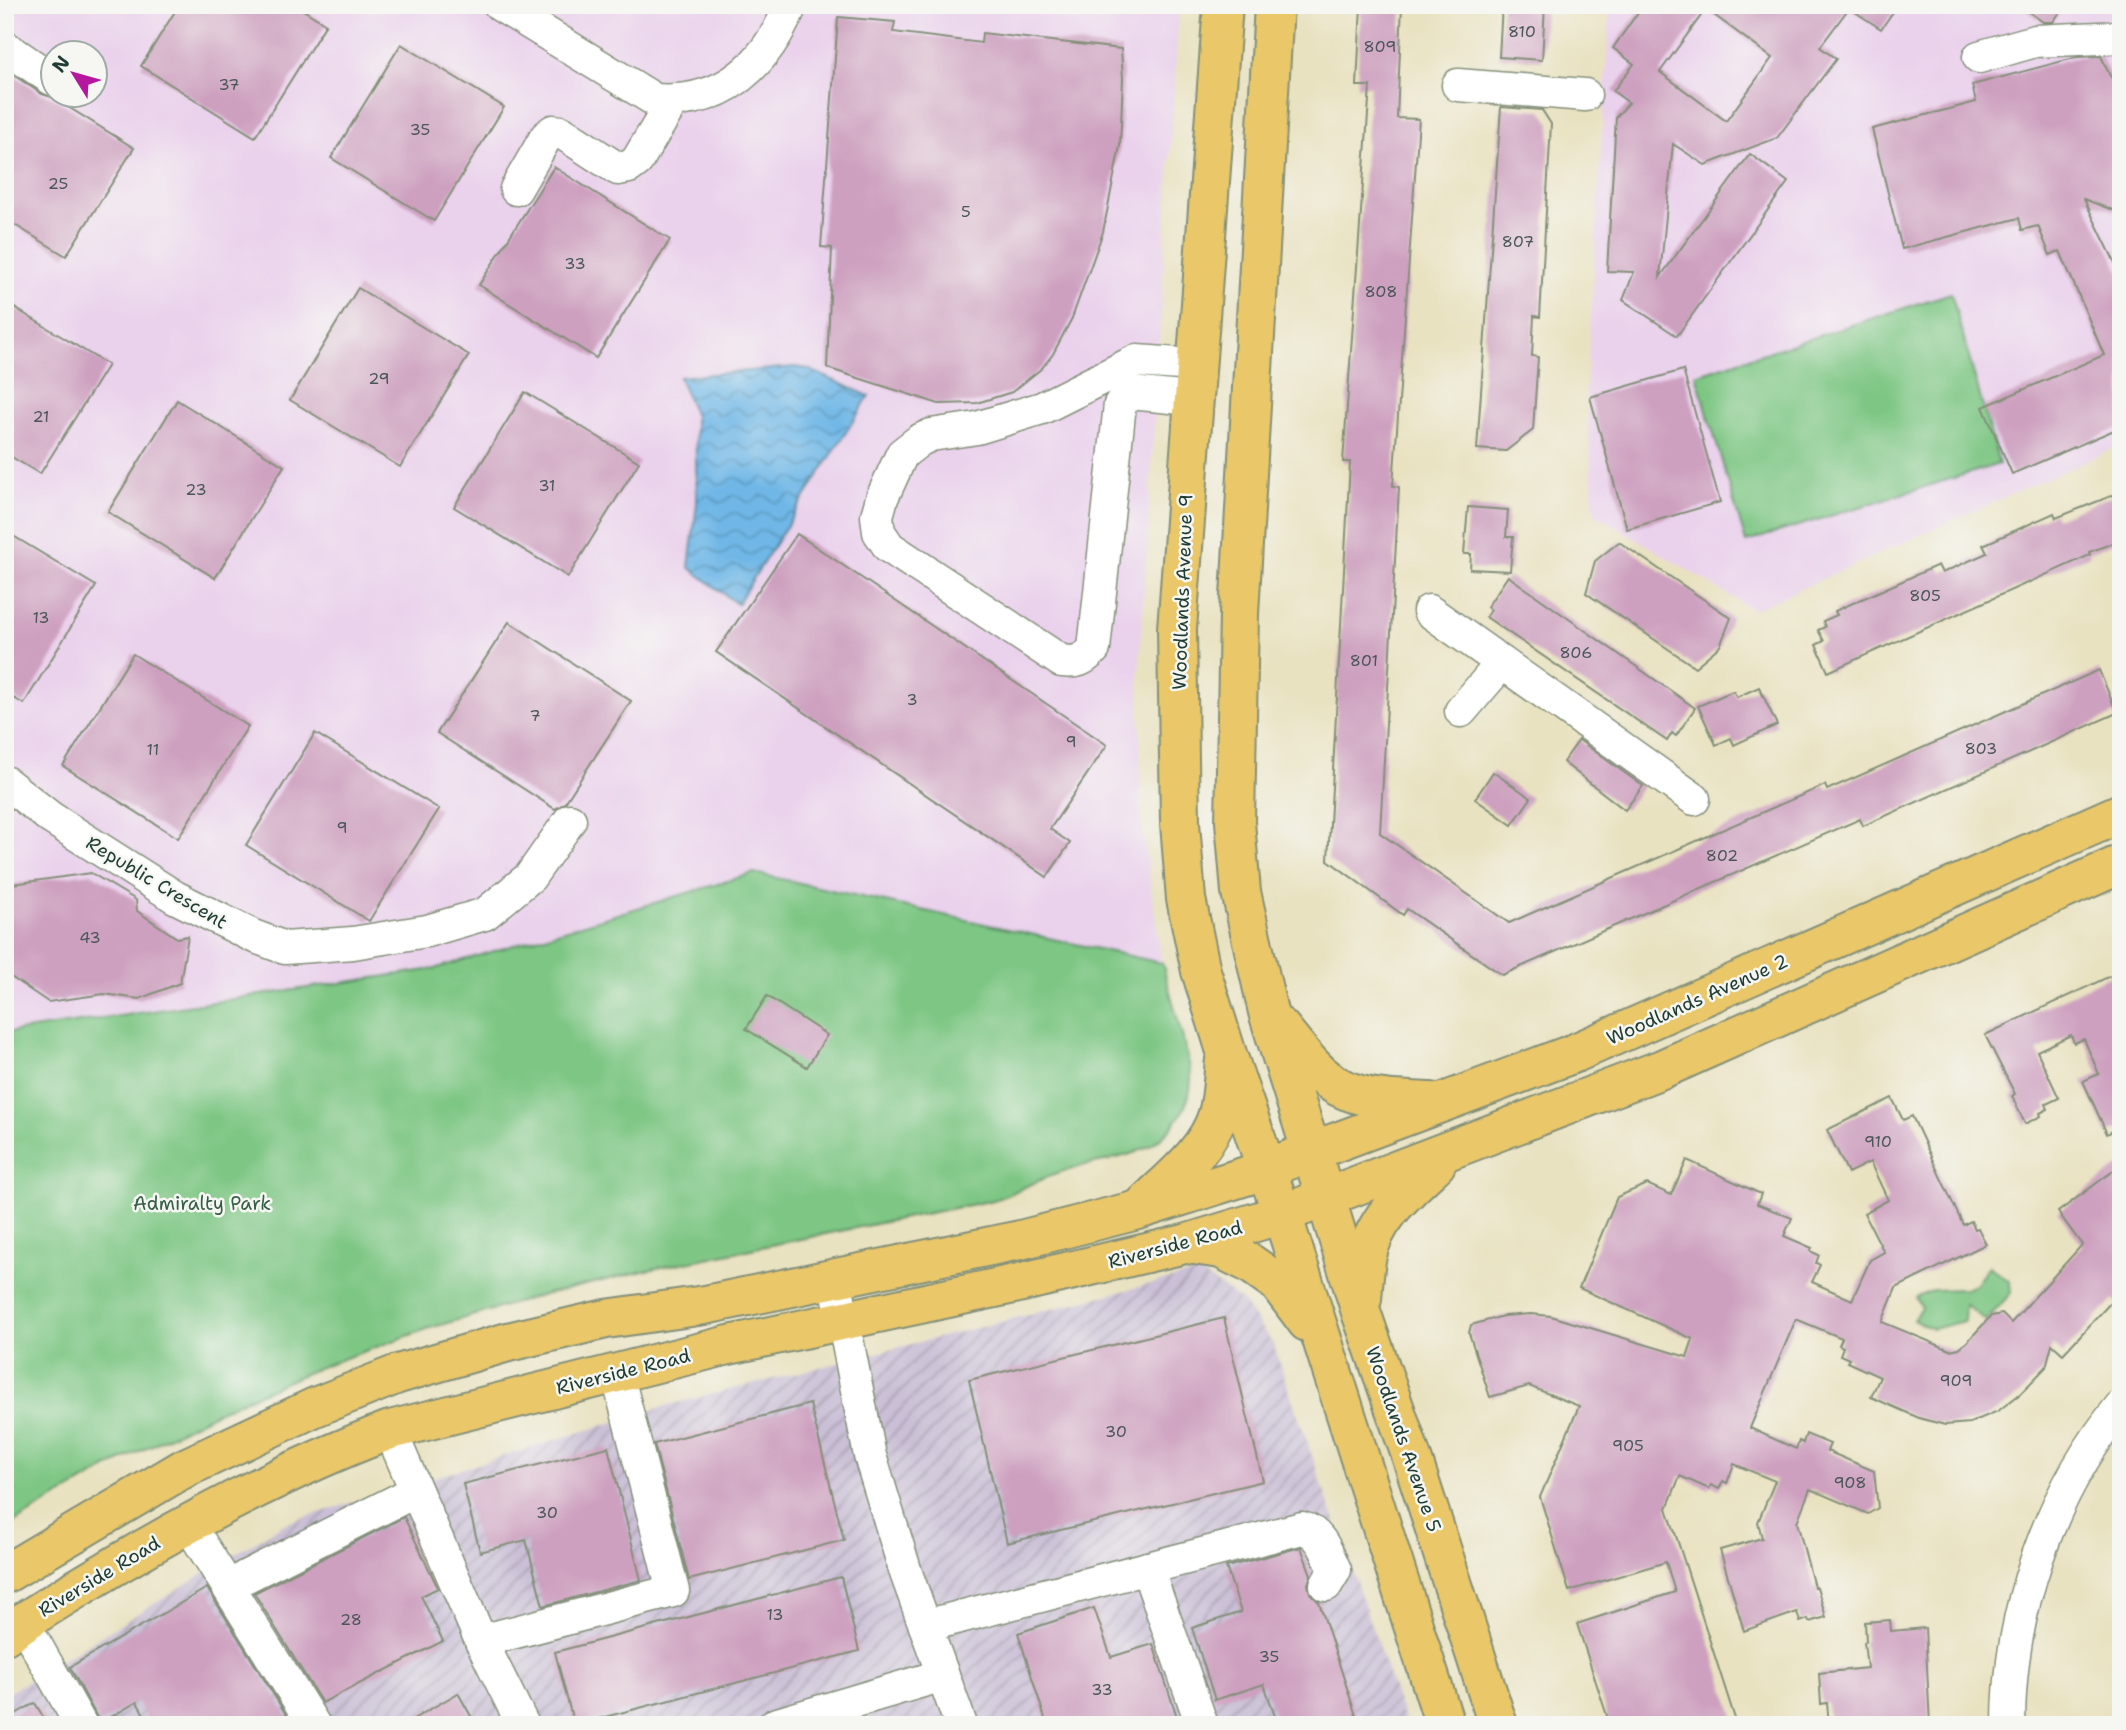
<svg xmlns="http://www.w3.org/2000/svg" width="2126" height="1730" font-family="'Shantell Sans',sans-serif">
<defs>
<pattern id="industrial-furrows" width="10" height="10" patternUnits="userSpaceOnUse" patternTransform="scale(1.75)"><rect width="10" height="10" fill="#cabfd6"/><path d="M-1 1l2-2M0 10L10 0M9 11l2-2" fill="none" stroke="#a39cae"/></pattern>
<pattern id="water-waves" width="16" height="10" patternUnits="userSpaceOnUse" patternTransform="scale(1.75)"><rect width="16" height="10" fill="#6fb7e7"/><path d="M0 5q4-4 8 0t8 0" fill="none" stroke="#5b96bc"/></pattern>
</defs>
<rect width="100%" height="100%" fill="#f6f6f2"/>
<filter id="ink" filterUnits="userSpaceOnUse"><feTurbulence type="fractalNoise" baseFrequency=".0143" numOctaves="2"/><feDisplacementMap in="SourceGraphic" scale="14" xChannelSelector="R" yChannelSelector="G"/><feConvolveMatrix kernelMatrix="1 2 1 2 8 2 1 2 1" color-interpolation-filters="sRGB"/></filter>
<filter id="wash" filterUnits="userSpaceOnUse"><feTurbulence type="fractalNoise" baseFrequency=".00686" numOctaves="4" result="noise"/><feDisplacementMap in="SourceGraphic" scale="28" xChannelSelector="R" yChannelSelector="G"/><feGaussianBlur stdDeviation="1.57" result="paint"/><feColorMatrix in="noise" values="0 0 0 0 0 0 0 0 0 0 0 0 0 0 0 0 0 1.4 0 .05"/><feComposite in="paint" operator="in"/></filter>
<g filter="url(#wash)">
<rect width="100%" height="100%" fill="#e9e2c1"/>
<g fill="#ead1ec" fill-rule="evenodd">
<path d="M5,5h1174l-40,670 2,145 21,143 -408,-90 -320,96 -429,64zM52,52h42v42h-42z"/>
<polygon points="1610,5 2121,5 2121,445 1753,610 1594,513 1586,393"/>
</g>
<polygon fill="url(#industrial-furrows)" points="1199,1272 1242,1301 1273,1344 1406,1725 5,1725 5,1695 286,1523 669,1405"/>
<g fill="#7dc683" stroke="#4e825c" stroke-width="2">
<polygon points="1951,293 1999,464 1746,542 1696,375"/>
<path d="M754,873l408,90c7,24 13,48 20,72 3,14 8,28 9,42 0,14 -4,29 -12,40 -31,48 -80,39 -127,58 -20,8 -38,18 -58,25l-342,69 -113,27 -112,33 -107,38 -103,45 -108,55 -104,61v-495l429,-64z"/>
<polygon points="1989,1266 2010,1282 2011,1293 1986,1321 1965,1305 1964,1321 1932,1329 1913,1320 1921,1307 1916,1298 1933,1290 1966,1289 1975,1285"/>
</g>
<polygon fill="url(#water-waves)" stroke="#477a8e" stroke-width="2" points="795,367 808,369 869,396 737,604 689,567 697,503 695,416 679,377"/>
<g id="blocks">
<g fill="#cda0bf" fill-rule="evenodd">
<polygon points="179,5 295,5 326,24 255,137 141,66"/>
<polygon points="1361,5 1402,5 1397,118 1419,119 1393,486 1399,487 1380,833 1509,923 1825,785 1827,790 2099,670 2117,713 1863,826 1860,819 1502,975 1407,909 1403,915 1328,860 1350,462 1343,462 1370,86 1357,86"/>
<polygon points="1502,5 1545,5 1542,60 1499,57"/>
<path d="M1643,5h255l-17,24 -32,-21 -29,39 16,12 -59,79 -72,27 -32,-21 -13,133 90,-123 38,28 -111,154 -54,-36 11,-28 -27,-1 9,-154 13,-14 -16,-12 21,-27 -21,-16zM1706,9l66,49 -46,63 -66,-49z"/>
<polygon points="2019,5 2065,5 2053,22 2043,22"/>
<polygon points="838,17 895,22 893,32 981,43 982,33 1121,49 1123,78 1120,146 1103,232 1072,318 1053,354 1042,368 1012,392 977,403 939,404 827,368 832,248 821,247"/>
<polygon points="401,44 504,107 434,221 331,158"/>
<polygon points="2101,56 2110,76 2121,85 2121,197 2115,211 2084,199 2121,275 2121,427 2012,474 1983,407 2104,355 2060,251 2050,255 2038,226 2022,230 2019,218 1902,249 1872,129 1976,102 1972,85 2078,57"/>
<polygon points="12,74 42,94 52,97 134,148 66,256 5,219 5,85"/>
<polygon points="1501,107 1542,110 1551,124 1540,317 1534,316 1532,356 1538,357 1533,430 1506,451 1477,449"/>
<polygon points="554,167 670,240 596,358 479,285"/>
<polygon points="358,288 469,355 400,467 290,400"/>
<polygon points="5,302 108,365 40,474 5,453"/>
<polygon points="1683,370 1720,502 1627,529 1590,397"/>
<polygon points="525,392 639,462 568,577 454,507"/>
<polygon points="177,400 284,466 215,578 108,512"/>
<polygon points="2121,492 2121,540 2089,552 2090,555 1828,672 1816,645 1824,641 1818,630 1825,627 1823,621 1837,615 1835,611 1938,565 1942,573 1987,553 1983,545 2054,513 2056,518"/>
<polygon points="1468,507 1508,510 1506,537 1513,537 1510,571 1470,569 1471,554 1464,554"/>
<polygon points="5,531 96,586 24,704 5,693"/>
<polygon points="797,534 1107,745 1050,829 1070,843 1047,877 716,652"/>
<polygon points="1619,542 1731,618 1720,646 1695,667 1586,593 1595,561"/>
<polygon points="1508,576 1695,708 1676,736 1672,733 1667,741 1486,617 1491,610 1487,607"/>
<polygon points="509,622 631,701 565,803 555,809 437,733"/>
<polygon points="133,654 248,726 178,838 63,766"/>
<polygon points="1759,687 1777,725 1734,745 1731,738 1716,745 1698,706 1733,691 1737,697"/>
<polygon points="315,733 439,809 369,921 246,845"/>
<polygon points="1579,740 1643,786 1625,810 1563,762"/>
<polygon points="1493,772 1531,798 1512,825 1475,799"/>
<polygon points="91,873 136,900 137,911 177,938 188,936 180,983 139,999 104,994 48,1002 5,973 5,885"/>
<polygon points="2110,976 2121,999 2121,1127 2107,1134 2083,1081 2099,1074 2084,1039 2074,1043 2071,1035 2037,1051 2059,1098 2046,1104 2048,1109 2040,1113 2041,1116 2025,1124 2012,1096 2015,1094 1985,1035"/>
<polygon points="767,996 827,1035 807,1067 746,1029"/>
<polygon points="1892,1098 1903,1120 1912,1116 1963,1225 1971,1221 1975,1229 1978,1228 1986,1244 1896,1288 1882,1322 1950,1350 1959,1348 1967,1342 1991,1316 2002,1314 2011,1323 2082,1245 2058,1212 2121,1165 2121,1308 2113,1300 2063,1354 2052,1344 2046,1367 2020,1394 1998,1411 1970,1423 1945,1425 1919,1418 1871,1397 1880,1377 1847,1362 1849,1359 1840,1355 1843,1347 1839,1345 1842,1338 1796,1319 1750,1428 1796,1449 1799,1441 1803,1443 1806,1434 1830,1444 1827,1451 1874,1471 1878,1508 1868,1514 1810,1489 1797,1522 1814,1587 1817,1587 1826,1617 1809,1622 1808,1619 1800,1622 1797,1612 1744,1631 1720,1550 1762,1538 1758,1522 1775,1481 1734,1464 1727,1483 1723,1481 1719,1489 1711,1485 1709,1489 1680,1476 1667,1508 1737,1725 1610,1725 1577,1624 1675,1592 1666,1562 1569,1591 1540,1497 1579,1406 1529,1386 1490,1397 1469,1333 1471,1325 1503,1316 1531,1314 1551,1316 1687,1357 1693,1339 1579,1288 1617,1197 1647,1184 1671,1195 1687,1160 1761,1194 1757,1204 1792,1218 1784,1236 1812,1248 1810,1251 1819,1255 1816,1263 1820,1265 1812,1282 1852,1300 1870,1260 1884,1252 1864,1213 1888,1200 1870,1162 1848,1173 1827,1130"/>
<polygon points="1224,1318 1263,1481 1007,1543 969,1380"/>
<polygon points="810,1404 844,1540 689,1580 654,1444"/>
<polygon points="608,1447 641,1580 543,1606 526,1540 480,1552 463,1484"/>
<polygon points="404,1517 438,1588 421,1596 443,1641 322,1703 254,1593"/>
<polygon points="1301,1547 1311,1575 1308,1584 1310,1593 1319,1602 1359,1725 1278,1725 1264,1684 1215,1700 1192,1628 1241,1612 1226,1567"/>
<polygon points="841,1577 859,1651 574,1725 555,1652"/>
<polygon points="207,1588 292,1724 150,1725 137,1702 100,1723 70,1667"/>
<polygon points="1094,1608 1111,1657 1153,1644 1178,1720 1165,1725 1047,1725 1018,1633"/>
<polygon points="1890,1620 1891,1631 1925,1628 1930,1725 1829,1725 1827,1703 1821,1704 1819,1673 1867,1668 1864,1642 1866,1641 1865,1622"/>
<polygon points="458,1693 476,1725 403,1725"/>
<polygon points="35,1703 48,1725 5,1725 5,1720"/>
</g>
</g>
</g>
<g filter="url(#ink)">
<use href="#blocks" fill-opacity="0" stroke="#84907a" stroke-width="2"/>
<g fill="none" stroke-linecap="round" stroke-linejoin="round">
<g stroke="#84907a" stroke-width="35">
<g id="minor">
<path d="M500,5l155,95c69,5 110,-34 136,-95"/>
<polyline points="5,47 52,79"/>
<polyline points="1979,57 2035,41 2121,37"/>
<polyline points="1458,85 1585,95"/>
<polyline points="516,189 546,137 553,131 561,132 618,169 629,167 637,161 673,101"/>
<path d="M1192,399l-62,-6 -10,11 -26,245c-11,12 -18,14 -33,12l-172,-114 -10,-15 -2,-16 5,-18 20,-44 18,-14 11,-5 46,-7 65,-20 94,-47 59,4"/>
<polyline points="1429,611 1694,799"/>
<polyline points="1461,711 1502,663"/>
<polyline points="5,782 51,818 175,897 253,936 285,948 353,943 427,931 485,914 530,877 570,820"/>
<polyline points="835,1278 870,1456 906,1573 961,1725"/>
<polyline points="390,1430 481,1641 523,1725"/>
<polyline points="188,1523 314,1725"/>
<polyline points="1147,1568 1202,1725"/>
<polyline points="245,1577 416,1491"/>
<polyline points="23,1622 81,1725"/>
<path d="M925,1626l377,-98c19,4 25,25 33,42l-9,15"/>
<polyline points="481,1641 673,1591 617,1373"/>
<polyline points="774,1725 943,1675"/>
<path d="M2009,1725c0,-114 40,-231 112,-319"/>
</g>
</g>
<g stroke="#84907a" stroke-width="42">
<g id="major">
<polyline points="1223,5 1177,629 1180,823 1186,899 1201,971 1226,1051 1282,1214 1445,1725"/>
<polyline points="1274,5 1239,614 1235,822 1241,892 1268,1012 1361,1312 1414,1464 1498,1725"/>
<path d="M1280,1027c17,20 35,47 59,60 27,14 62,13 92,15"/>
<path d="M1143,1206c27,-27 64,-54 75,-92 5,-17 5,-37 7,-54"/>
<polyline points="1187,1244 1221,1249 1251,1264 1278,1283 1307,1322"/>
<path d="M1362,1299c1,-13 2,-26 4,-39 7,-41 41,-69 70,-96"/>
<polyline points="5,1574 183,1469 315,1407 398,1374 508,1342 606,1319 705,1305 1020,1240 1138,1210 1246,1176 1575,1053 2121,813"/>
<path d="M5,1635c36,-26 75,-48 113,-71 88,-52 177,-98 272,-134l339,-85 285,-61 171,-40 97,-30 380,-145 459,-205"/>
</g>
</g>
<use href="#minor" stroke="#fff" stroke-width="32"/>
<use href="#major" stroke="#eac769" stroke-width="38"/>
</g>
</g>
<g text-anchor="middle" stroke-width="5" stroke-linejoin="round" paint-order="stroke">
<g font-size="16" fill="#4a5657">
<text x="1522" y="37">810</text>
<text x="1380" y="52">809</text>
<text x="229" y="90">37</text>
<text x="420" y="135">35</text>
<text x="58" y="189">25</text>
<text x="966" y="217">5</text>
<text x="1518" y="247">807</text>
<text x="575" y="269">33</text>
<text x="1381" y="297">808</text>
<text x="379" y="384">29</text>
<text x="41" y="422">21</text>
<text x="547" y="491">31</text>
<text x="196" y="495">23</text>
<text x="1925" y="601">805</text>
<text x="41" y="623">13</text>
<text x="1576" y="658">806</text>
<text x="1364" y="666">801</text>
<text x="912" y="705">3</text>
<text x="535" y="721">7</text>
<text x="1071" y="747">9</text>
<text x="1981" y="754">803</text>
<text x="153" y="755">11</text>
<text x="342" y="833">9</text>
<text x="1722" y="861">802</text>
<text x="90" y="943">43</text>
<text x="1878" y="1147">910</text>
<text x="1956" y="1386">909</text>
<text x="1116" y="1437">30</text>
<text x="1628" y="1451">905</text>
<text x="1850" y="1488">908</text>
<text x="547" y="1518">30</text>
<text x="775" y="1620">13</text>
<text x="351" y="1625">28</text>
<text x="1269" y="1662">35</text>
<text x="1102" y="1695">33</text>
</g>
<g font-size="19" fill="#1f3d34" stroke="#f6f6f2">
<text transform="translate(1182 592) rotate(-88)" y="7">Woodlands Avenue 9</text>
<text transform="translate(157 882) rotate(31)" y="7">Republic Crescent</text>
<text transform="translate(1697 999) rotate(-24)" y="7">Woodlands Avenue 2</text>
<text transform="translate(1175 1244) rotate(-15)" y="7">Riverside Road</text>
<text transform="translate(623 1371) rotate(-14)" y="7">Riverside Road</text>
<text transform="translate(1404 1439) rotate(71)" y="7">Woodlands Avenue 5</text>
<text transform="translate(99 1576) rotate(-31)" y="7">Riverside Road</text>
</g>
<g font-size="19" fill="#365f48" stroke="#f6f6f2">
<text x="202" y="1210">Admiralty Park</text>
</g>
</g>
<rect width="2126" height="1730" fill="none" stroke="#f6f6f2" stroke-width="28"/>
<g transform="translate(74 74) rotate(307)"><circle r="33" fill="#f6f6f2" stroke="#a0aca6" stroke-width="2"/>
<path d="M0-5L12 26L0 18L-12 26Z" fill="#b5179e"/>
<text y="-10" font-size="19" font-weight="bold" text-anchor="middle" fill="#1f3d34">N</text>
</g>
</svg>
